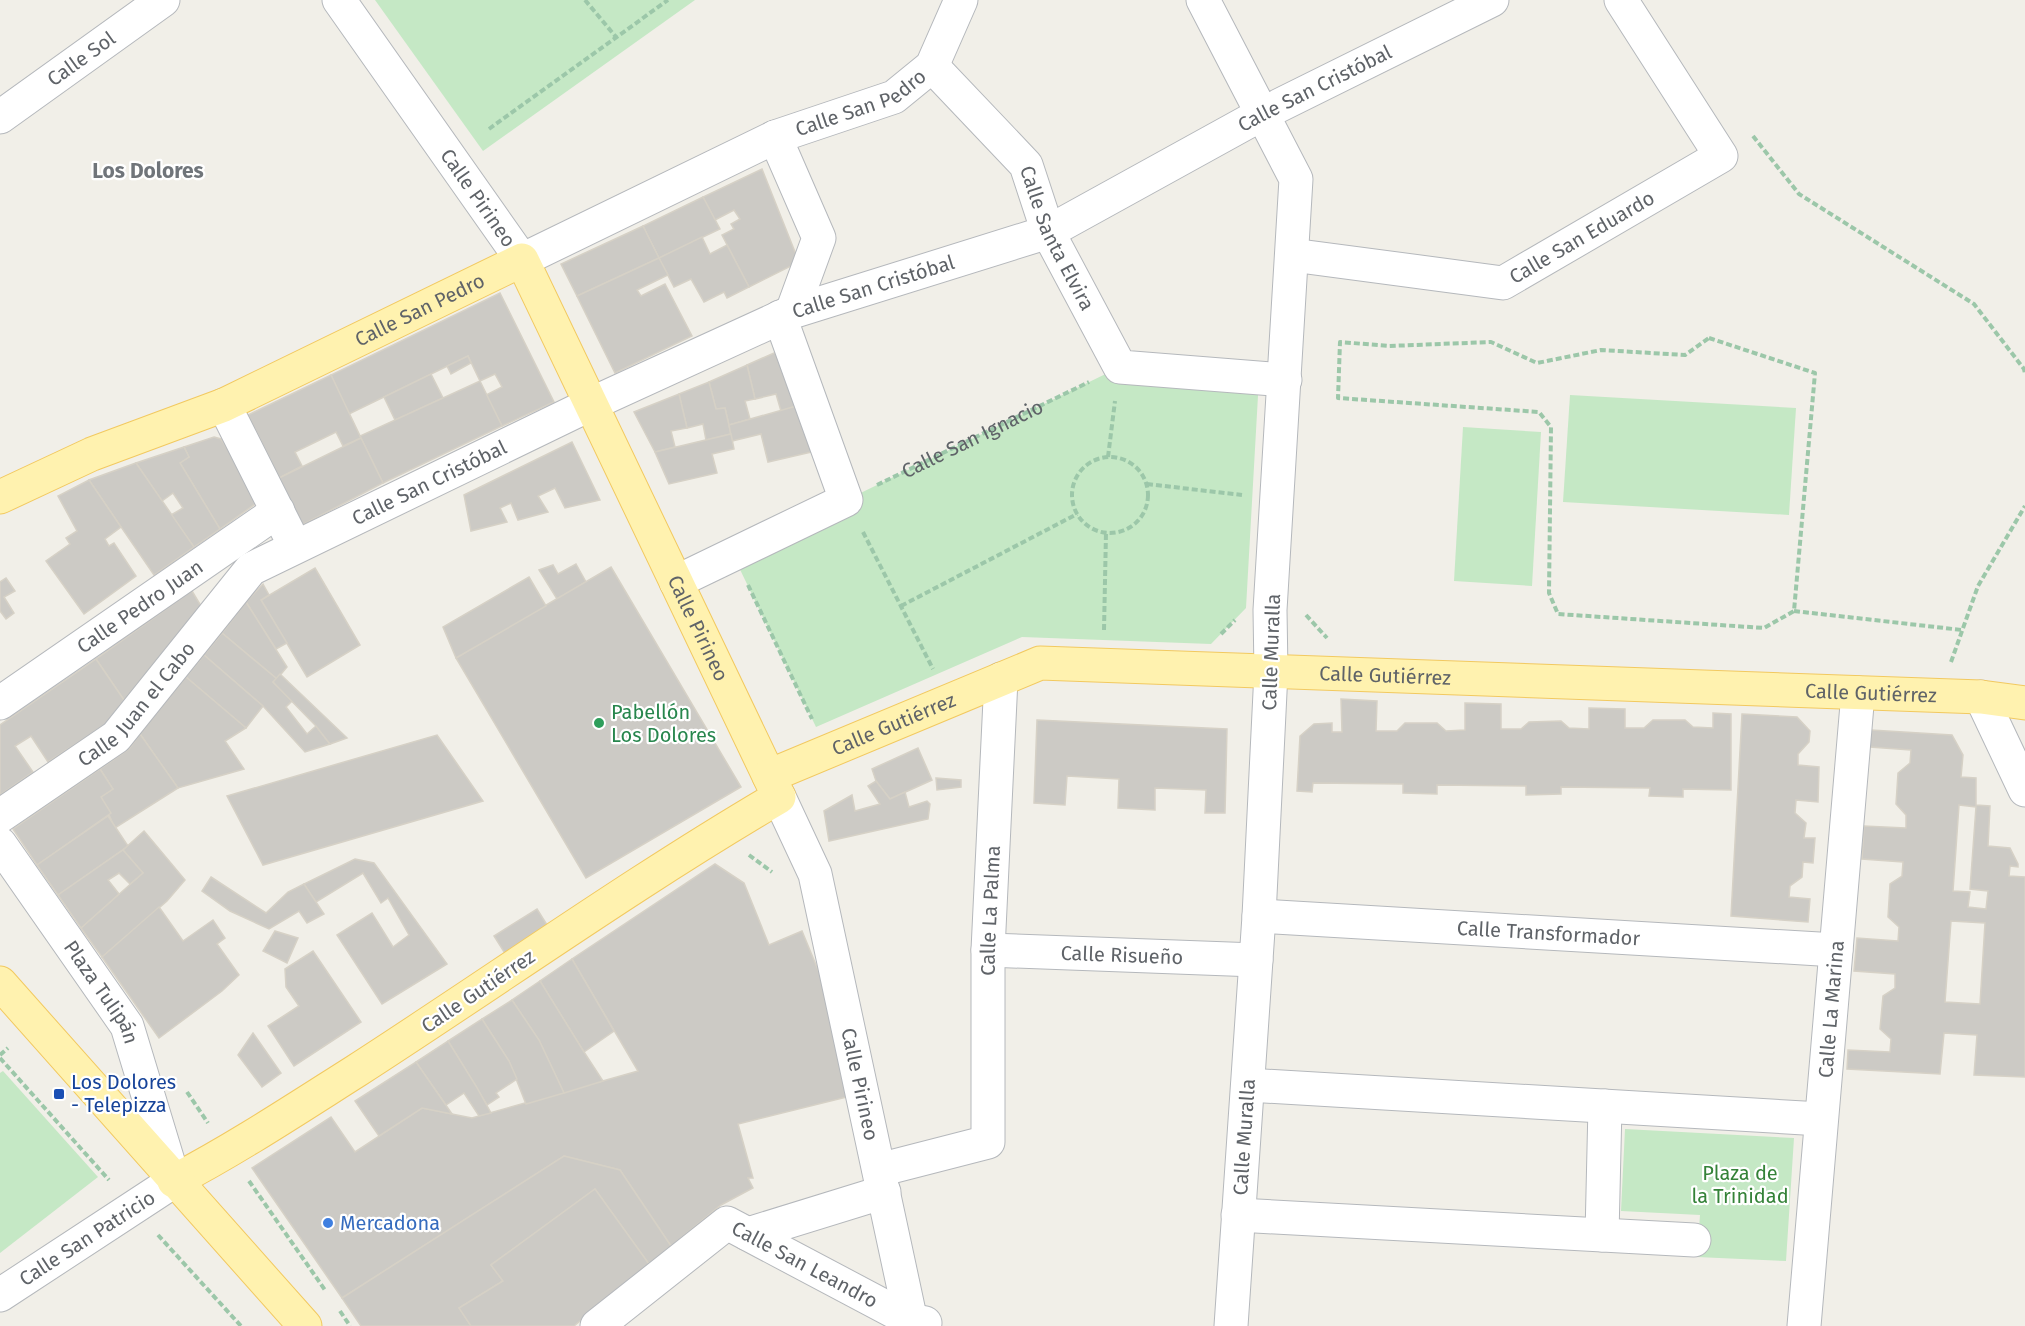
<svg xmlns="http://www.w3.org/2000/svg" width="2025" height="1326" font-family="'Fira Sans',sans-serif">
<rect width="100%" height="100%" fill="#f1efe8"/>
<g fill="#c5e8c5">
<polygon points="375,0 695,0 483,151"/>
<polygon points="1120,367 1259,378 1246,608 1211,644 1022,637 816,727 733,555"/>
<polygon points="1570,395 1796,408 1789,515 1563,502"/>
<polygon points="1463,427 1541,432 1532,586 1454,581"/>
<polygon points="3,1071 98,1177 0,1253 0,1073"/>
<polygon points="1625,1129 1794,1138 1786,1261 1697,1257 1700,1215 1621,1211"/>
</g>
<g fill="#cccac5" stroke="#d6d1c6" stroke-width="1.5" fill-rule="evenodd">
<polygon points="762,169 799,262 749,287 722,235 734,229 731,224 740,219 734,210 715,220 703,197"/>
<polygon points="703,197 720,229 659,258 643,226"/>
<polygon points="643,226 659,258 577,296 561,264"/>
<polygon points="702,237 710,254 727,245 749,287 727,298 724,292 704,302 691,279 674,287 659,258"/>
<polygon points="659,258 668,275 637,290 641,296 665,284 692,336 615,373 577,296"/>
<polygon points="500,293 554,402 502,426 486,395 502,387 495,374 480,381 468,356 349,414 331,375"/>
<polygon points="774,353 779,354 800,405 781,411 776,394 755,399 747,365"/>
<polygon points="468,356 471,363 451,374 447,366"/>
<polygon points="747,365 755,399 745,401 750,419 729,425 725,408 716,409 709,382"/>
<polygon points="431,374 443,398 395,420 384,397"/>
<polygon points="331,375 361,438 343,446 336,432 295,452 302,466 279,478 248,415"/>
<polygon points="480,381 502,426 383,483 360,436"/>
<polygon points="709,382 716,409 725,408 731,434 706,440 703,424 687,428 679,394"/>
<polygon points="679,394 687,428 671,431 675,447 655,452 634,412"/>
<polygon points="800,405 816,451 768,462 761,434 732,441 729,425"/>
<polygon points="731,434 734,449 712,454 717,473 669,484 655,452"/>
<polygon points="214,437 221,439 261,500 220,529 180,463 189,457 184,447"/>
<polygon points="361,438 383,483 302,525 279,478"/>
<polygon points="572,442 600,500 565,508 555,488 538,496 548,512 518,520 511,503 500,508 507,522 471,531 464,495"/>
<polygon points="184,447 189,457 180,463 220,529 194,547 171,515 183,508 173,493 162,501 136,463"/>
<polygon points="136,463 194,547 154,575 89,480"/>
<polygon points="89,480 121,527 105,539 109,546 114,543 136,576 84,614 46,561 70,544 66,538 77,531 58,496"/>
<polygon points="576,564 586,582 557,599 539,570 553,565 558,574"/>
<polygon points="611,567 741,787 586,878 456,658"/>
<polygon points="315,568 360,645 307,677 261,600"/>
<polygon points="529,577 546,606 456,658 443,627"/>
<polygon points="6,578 15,591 4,597 14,613 6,619 0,611 0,582"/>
<polygon points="263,584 269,595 261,600 287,643 276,649 246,602"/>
<polygon points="192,591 201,606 124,700 96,659"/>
<polygon points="246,602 287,667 277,679 222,633"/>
<polygon points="222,633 277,679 273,682 292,701 286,707 307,734 316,726 330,744 305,752 263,706 204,655"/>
<polygon points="204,655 263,706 246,728 186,677"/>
<polygon points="96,659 124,700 105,725 48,762 31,736 15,746 33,772 0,795 0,725"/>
<polygon points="280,674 347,738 330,744 316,726 273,682"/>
<polygon points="186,677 246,728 225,741 244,769 178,788 140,734"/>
<polygon points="1341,699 1377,701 1376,731 1397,731 1405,723 1437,723 1446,731 1465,730 1465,703 1501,704 1501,729 1521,729 1529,722 1561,721 1569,728 1589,729 1589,708 1625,709 1625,728 1644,728 1653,720 1685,720 1693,727 1713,728 1713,713 1731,714 1731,790 1683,789 1683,797 1649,796 1650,788 1561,787 1561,794 1526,795 1526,786 1437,785 1437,794 1403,793 1403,784 1313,783 1312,792 1297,791 1300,736 1314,724 1332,723 1332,732 1342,732"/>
<polygon points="1742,714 1797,717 1810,731 1809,742 1798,754 1798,765 1819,767 1818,802 1796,800 1795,813 1806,823 1804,838 1815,838 1813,863 1803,862 1802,877 1790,886 1789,897 1810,899 1808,922 1731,916"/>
<polygon points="1037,720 1227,729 1225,813 1205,813 1206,790 1155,788 1155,810 1118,808 1119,779 1067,776 1065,805 1034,803"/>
<path d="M1871,730l81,5 11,20 -2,22 15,1v27l14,1 -2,40 22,2 8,16v3l-8,-1 -1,10 16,1v200l-51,-2 3,-40 -33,-2 -4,41 -93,-5 1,-19 42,2 1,-13 -11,-10 3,-33 12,-8v-14l-41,-3 3,-33 41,3 1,-14 -11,-10 2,-33 12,-8 1,-14 -41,-3 2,-33 42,2v-13l-10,-11 2,-31 12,-10 1,-13 -41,-3zM1959,805l17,2 -6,82 18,2 -2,18 -18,-2 2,-15 -17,-1zM1951,921l34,2 -5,81 -35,-2z"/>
<polygon points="140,734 178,788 115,828 101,797 113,789 100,769 129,749"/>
<polygon points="437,735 483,801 263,865 227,796"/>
<polygon points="918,748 932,780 890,799 876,781 872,769"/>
<polygon points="100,769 113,789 101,797 111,813 37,865 13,829"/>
<polygon points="936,778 961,780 961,787 937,790"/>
<polygon points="876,781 890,799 905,792 909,807 927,801 930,804 928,819 829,841 824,811 852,795 855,811 880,804 868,786"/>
<polygon points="108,816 128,846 58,895 37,865"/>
<polygon points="144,831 185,880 167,901 102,957 81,928 143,873 123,850"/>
<polygon points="123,850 143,873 130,884 119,873 108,880 119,894 81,928 58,895"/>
<polygon points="355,859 374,863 447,964 382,1004 337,935 372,913 393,947 409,935 388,898 381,903 363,873 316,902 304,884"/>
<polygon points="715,864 744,883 769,945 802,931 842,1028 855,1095 738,1124 753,1178 748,1178 753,1188 721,1205 671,1246 620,1170 564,1156 342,1298 252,1168 331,1117 355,1152 422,1108 472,1118 638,1071 572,959"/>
<polygon points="211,877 266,913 288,892 304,884 324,914 307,923 299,911 269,929 230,911 202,891"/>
<polygon points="159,907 183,941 213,920 225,938 217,944 239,975 222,991 159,1038 102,957"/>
<polygon points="537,909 549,928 506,955 494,936"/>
<polygon points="275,931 298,938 287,963 263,951"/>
<polygon points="313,951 361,1022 294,1066 268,1026 299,1006 286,987 285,969"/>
<polygon points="572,959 614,1031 584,1052 540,981"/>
<polygon points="540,981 584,1052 603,1081 564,1093 539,1040 512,1000"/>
<polygon points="512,1000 539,1040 564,1093 526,1104 509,1061 482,1019"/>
<polygon points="482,1019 509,1061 517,1079 496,1093 499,1097 487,1105 448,1041"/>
<polygon points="253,1033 281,1073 262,1087 238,1055"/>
<polygon points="448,1041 476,1086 491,1113 479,1116 464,1093 446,1105 416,1062"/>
<polygon points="416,1062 452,1114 422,1108 379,1136 355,1101"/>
<polygon points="564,1156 620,1170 671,1246 649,1264 595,1189 491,1265 503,1281 459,1308 471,1326 361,1326 342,1298"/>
<polygon points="595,1189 649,1264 574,1326 471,1326 459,1308 503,1281 491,1265"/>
</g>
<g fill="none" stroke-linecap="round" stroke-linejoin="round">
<g stroke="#b5b8bc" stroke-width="35">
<g id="minor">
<path id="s2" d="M339,0l183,260 253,-123 119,-40 38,-31 29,-66"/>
<polyline points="1203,0 1296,179 1270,610 1271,672 1259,916 1231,1326"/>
<path id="s3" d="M932,66l94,99 22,67 72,135 165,13"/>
<path id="s4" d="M0,117l163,-117"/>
<polyline points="775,137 819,238 792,312"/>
<path id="s5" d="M1292,255l211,28 218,-127 -100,-156"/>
<polyline points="224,405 288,532"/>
<polyline points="676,582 846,500 780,317"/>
<polyline points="1981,697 2025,790"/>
<path id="s6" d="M0,703l278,-192"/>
<path id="s7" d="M779,797l36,77 97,452"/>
<path id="s8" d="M0,816l116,-79 135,-168 340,-165 201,-92 256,-80 214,-118 230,-114"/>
<path id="s9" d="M0,844l127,182 47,155 -174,114"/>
<path id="s10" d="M1259,916l577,34"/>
<path id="s11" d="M988,950l268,10"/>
<polyline points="1248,1085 1821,1119"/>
<path id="s12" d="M879,1170l109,-28v-192l13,-271"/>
<polyline points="1238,1215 1694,1240"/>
<polyline points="748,1234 884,1192"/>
<polyline points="1602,1235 1605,1106"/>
<path id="s13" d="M597,1326l130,-103 183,97 15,3"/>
<path id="s14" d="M1804,1326l54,-633"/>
</g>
</g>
<g stroke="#f2c960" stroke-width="35">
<g id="major">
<path id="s15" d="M0,497l92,-43 132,-49 298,-145 257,537c-145,85 -282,183 -423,274 -60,38 -119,77 -182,110"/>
<path id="s16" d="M769,776l271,-113 941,34 44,6"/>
<polyline points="0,983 305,1326"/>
</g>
</g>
<g stroke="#9cc7a9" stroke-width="4" stroke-dasharray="6 3" stroke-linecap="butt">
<polyline points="585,0 616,37"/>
<polyline points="489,129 668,0"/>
<polyline points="1753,136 1799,194 1974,304 2024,369 2025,374"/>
<polygon points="1709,338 1815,373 1794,611 1764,628 1558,614 1549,593 1551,427 1539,412 1338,398 1340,342 1389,346 1491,342 1537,363 1601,350 1685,355"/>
<polyline points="1108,457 1115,401"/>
<circle cx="1110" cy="495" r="38"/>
<polyline points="1147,484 1242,495"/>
<path id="s1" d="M877,485l212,-103"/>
<polyline points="863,532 933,669"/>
<polyline points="748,585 812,719"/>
<polyline points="901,606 1077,514"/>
<polyline points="1794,611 1962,630"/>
<polyline points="1306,615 1327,638"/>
<polyline points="1104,630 1106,532"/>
<polyline points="1221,634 1235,620"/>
<polyline points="1951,662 1978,586 2025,506"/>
<polyline points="749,855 772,872"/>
<polyline points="0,1055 8,1048"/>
<polyline points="0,1058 109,1180"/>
<polyline points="187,1092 208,1123"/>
<polyline points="249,1181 325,1290"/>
<polyline points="158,1235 241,1326"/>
<polyline points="340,1311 350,1326"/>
</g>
<use href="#minor" stroke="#fff" stroke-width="33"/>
<use href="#major" stroke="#fff2af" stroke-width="33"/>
</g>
<circle fill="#2e9e5b" stroke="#fff" stroke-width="2" cx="599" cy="723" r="6"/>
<rect fill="#1a4fb4" stroke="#fff" stroke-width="2" x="53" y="1088" width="12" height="12" rx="3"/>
<circle fill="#3f7fe0" stroke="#fff" stroke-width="2" cx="328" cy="1223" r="6"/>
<g text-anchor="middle" stroke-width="4.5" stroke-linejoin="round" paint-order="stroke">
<g font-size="20" fill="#5f6368" stroke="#fff">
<text dy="7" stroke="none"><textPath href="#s4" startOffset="100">Calle Sol</textPath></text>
<text dy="7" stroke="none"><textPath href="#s8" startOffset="1526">Calle San Cristóbal</textPath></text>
<text dy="7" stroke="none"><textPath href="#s2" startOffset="692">Calle San Pedro</textPath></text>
<text dy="7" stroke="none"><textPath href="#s2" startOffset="242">Calle Pirineo</textPath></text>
<text dy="7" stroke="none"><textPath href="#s5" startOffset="304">Calle San Eduardo</textPath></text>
<text dy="7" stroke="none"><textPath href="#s3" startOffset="216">Calle Santa Elvira</textPath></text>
<text dy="7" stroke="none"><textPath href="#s8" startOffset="1040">Calle San Cristóbal</textPath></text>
<text dy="7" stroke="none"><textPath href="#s15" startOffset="460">Calle San Pedro</textPath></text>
<text dy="7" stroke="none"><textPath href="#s1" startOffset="106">Calle San Ignacio</textPath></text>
<text dy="7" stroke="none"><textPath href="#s8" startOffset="554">Calle San Cristóbal</textPath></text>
<text dy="7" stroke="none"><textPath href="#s6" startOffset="170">Calle Pedro Juan</textPath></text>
<text dy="7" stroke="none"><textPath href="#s15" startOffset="982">Calle Pirineo</textPath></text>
<text transform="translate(1271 652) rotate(-88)" y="7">Calle Muralla</text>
<text dy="7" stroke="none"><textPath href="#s16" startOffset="639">Calle Gutiérrez</textPath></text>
<text dy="7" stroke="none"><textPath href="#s16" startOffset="1125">Calle Gutiérrez</textPath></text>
<text dy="7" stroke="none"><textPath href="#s8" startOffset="178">Calle Juan el Cabo</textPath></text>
<text dy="7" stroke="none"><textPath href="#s16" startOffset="135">Calle Gutiérrez</textPath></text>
<text dy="7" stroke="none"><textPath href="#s12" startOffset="344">Calle La Palma</textPath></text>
<text dy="7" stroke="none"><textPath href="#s10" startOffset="290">Calle Transformador</textPath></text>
<text dy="7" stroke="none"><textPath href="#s11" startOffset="134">Calle Risueño</textPath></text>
<text transform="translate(478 991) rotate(-34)" y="7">Calle Gutiérrez</text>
<text dy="7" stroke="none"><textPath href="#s9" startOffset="180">Plaza Tulipán</textPath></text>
<text dy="7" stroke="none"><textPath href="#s14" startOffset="318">Calle La Marina</textPath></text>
<text dy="7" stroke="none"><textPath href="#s7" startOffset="300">Calle Pirineo</textPath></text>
<text transform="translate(1244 1137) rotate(-86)" y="7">Calle Muralla</text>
<text transform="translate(87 1238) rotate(-33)" y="7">Calle San Patricio</text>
<text dy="7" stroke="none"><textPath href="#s13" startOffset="254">Calle San Leandro</textPath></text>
</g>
<g font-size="20" fill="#27864d" stroke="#fff" text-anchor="start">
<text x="611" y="719">Pabellón<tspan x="611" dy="23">Los Dolores</tspan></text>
</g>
<g font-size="20" fill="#164399" stroke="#fff" text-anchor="start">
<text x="71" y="1089">Los Dolores<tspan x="71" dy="23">- Telepizza</tspan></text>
</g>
<g font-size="20" fill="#348238" stroke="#fff">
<text x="1740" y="1180">Plaza de<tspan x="1740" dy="23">la Trinidad</tspan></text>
</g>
<g font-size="20" fill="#366cbe" stroke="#fff" text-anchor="start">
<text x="340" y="1230">Mercadona</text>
</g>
<g font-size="21" font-weight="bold" fill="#70757a" stroke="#fff">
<text x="148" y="178">Los Dolores</text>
</g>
</g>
</svg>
